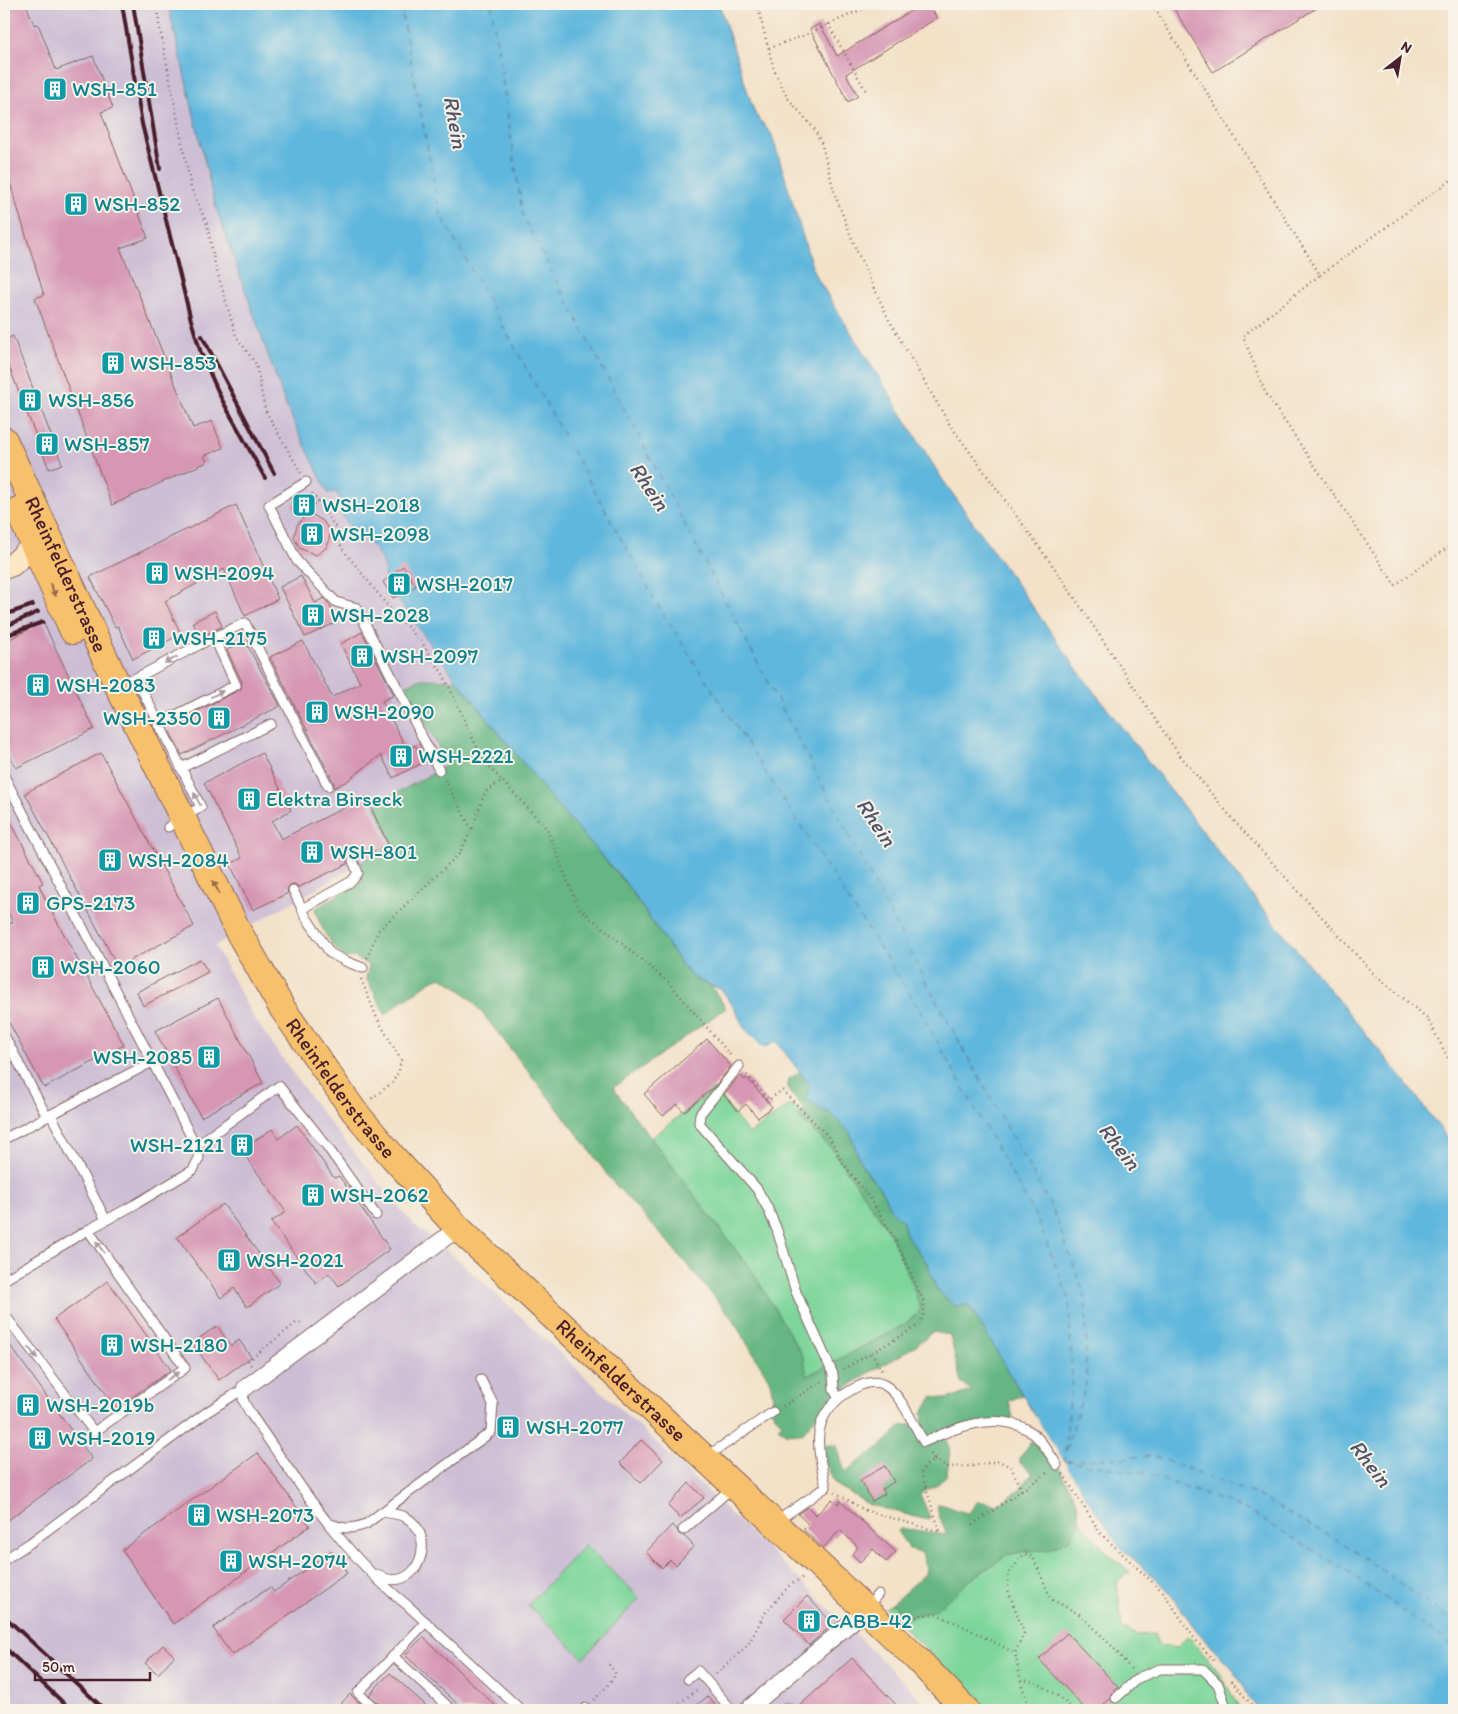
<svg xmlns="http://www.w3.org/2000/svg" width="1458" height="1714" font-family="Itim,sans-serif">
<rect width="100%" height="100%" fill="#f7f3e8"/>
<filter id="ink" filterUnits="userSpaceOnUse"><feTurbulence type="fractalNoise" baseFrequency=".02" numOctaves="2"/><feDisplacementMap in="SourceGraphic" scale="10" xChannelSelector="R" yChannelSelector="G"/><feConvolveMatrix kernelMatrix="1 2 1 2 8 2 1 2 1" color-interpolation-filters="sRGB"/></filter>
<filter id="wash" filterUnits="userSpaceOnUse"><feTurbulence type="fractalNoise" baseFrequency=".0096" numOctaves="4" result="noise"/><feDisplacementMap in="SourceGraphic" scale="20" xChannelSelector="R" yChannelSelector="G"/><feGaussianBlur stdDeviation="1.12" result="paint"/><feColorMatrix in="noise" values="0 0 0 0 0 0 0 0 0 0 0 0 0 0 0 0 0 1.4 0 .05"/><feComposite in="paint" operator="in"/></filter>
<g filter="url(#wash)">
<rect width="100%" height="100%" fill="#f3e1c8"/>
<polygon fill="#ccbed4" points="4,4 168,4 215,205 287,408 315,468 336,492 342,502 341,514 352,531 368,542 375,549 384,564 385,582 457,680 422,679 448,765 375,805 393,845 215,946 253,1017 317,1107 412,1223 459,1260 631,1419 794,1574 932,1710 4,1710"/>
<g fill="#7cd59a" stroke="#637a62">
<polygon points="714,1089 749,1134 790,1105 802,1112 798,1117 832,1149 890,1233 912,1283 921,1310 904,1325 807,1376 754,1274 651,1138"/>
<polygon points="1080,1522 1106,1552 1130,1572 1117,1582 1122,1627 1137,1635 1154,1634 1158,1645 1177,1648 1188,1636 1220,1673 1240,1710 985,1710 885,1608 892,1604 907,1618 973,1578 1006,1555 1026,1551 1048,1550 1070,1539"/>
<polygon points="585,1545 640,1598 583,1658 528,1605"/>
</g>
<g fill="#65b682" stroke="#586a56">
<path d="M421,679l36,1 98,123 71,81 58,84 9,10 18,8 15,22 -113,80 141,186 50,84 3,18 97,-51 17,-15 -9,-27 -22,-50 -58,-84 -34,-33 7,-7 -16,-17 -2,-12 13,-8 9,12 9,24 12,5 20,20 11,31 21,27 9,19 12,12 3,12 21,29 10,27 32,14 53,91 -13,6 4,17 -9,4 -61,11 7,15 -3,27 -10,10 -17,9 10,24 -7,1 -55,-15 -33,-20 -12,-26 3,-14 11,2 8,26 37,-27 20,-19 13,-2 8,-3 -1,-8 11,-17 13,3 26,-8 -11,-8 -11,-48 -18,-3c-19,18 -42,29 -65,42 -26,16 -47,36 -65,60l-17,-1 -7,-6 4,-3 -13,-17 4,-10 -3,-16 -39,-64 -64,-76 -56,-61 -27,-38 -113,-143 -15,-13 -15,-9c-10,3 -15,8 -24,14 -12,9 -18,10 -29,22l-3,1 -19,-36 3,-12 -14,-9 -9,1c-14,-10 -27,-32 -31,-49l47,-29 -2,-17 33,-18 -18,-40 73,-40 -42,-80z"/>
<path d="M1031,1442l13,4 14,20 19,36 3,20 -10,17 -22,11 -22,1 -20,4 -33,23 -38,32 -28,8 -15,-14 33,-30 1,-6 -4,-15 -12,-3 -13,-19 4,-2 6,1 1,-1 38,6c-1,-11 -10,-19 -8,-31 11,1 20,8 31,9l9,-12 19,4 21,-14 15,-18 -13,-10v-5z"/>
</g>
<polygon fill="#60b7dd" stroke="#556b84" points="168,4 719,4 755,114 772,135 814,273 942,479 1082,676 1254,898 1407,1084 1454,1147 1454,1710 1259,1710 1249,1698 1233,1669 1197,1631 1166,1588 1121,1548 1086,1497 1035,1416 969,1305 955,1306 937,1290 927,1263 906,1234 903,1222 891,1210 882,1191 861,1164 850,1133 830,1113 818,1108 807,1099 809,1084 776,1041 764,1048 744,1028 735,1009 722,990 693,978 684,968 625,882 555,803 457,680 385,582 384,564 375,549 368,542 352,531 341,513 342,502 336,492 328,493 287,408 215,205"/>
<polygon fill="#f3e1c8" points="1035,1416 1064,1461 1086,1497 1084,1498 1033,1417"/>
<g fill="none" stroke-linecap="round" stroke-linejoin="round">
<g stroke="#525469" stroke-width="1" stroke-dasharray="6 5" stroke-linecap="butt">
<polyline points="400,4 440,213 663,614 915,1002 1037,1219 1069,1299 1072,1381 1064,1461"/>
<polyline points="491,4 523,217 932,993 1053,1210 1086,1299 1086,1384 1065,1455"/>
<polyline points="1064,1461 1145,1473 1245,1509 1338,1565 1454,1647"/>
<polyline points="1067,1461 1154,1456 1252,1493 1351,1548 1454,1622"/>
</g>
</g>
<g id="blocks">
<g fill="#d696b4">
<polygon points="4,4 26,4 34,25 38,24 56,70 93,56 113,108 101,112 148,238 120,248 193,428 212,421 223,448 204,456 207,462 112,505 35,298 44,295 4,163"/>
<polygon points="922,4 928,4 937,18 846,74 858,96 848,102 810,29 820,24 837,56"/>
<polygon points="1171,4 1323,4 1213,72"/>
<polygon points="13,336 62,464 49,469 4,354 4,340"/>
<polygon points="308,495 315,504 299,515 292,505"/>
<polygon points="236,505 278,599 245,616 224,569 165,601 181,634 133,659 118,626 115,627 90,577"/>
<polygon points="308,512 323,521 330,531 329,542 326,548 316,555 299,548 294,537 297,525"/>
<polygon points="403,566 416,586 393,598 383,582"/>
<polygon points="301,576 315,603 324,598 328,603 333,612 332,617 335,623 305,637 280,587"/>
<polygon points="215,611 222,626 199,638 193,622"/>
<polygon points="43,622 94,729 16,768 4,745 4,642"/>
<polygon points="362,632 394,695 382,701 407,750 415,745 424,762 393,778 381,755 347,781 334,788 334,783 270,657 303,641 332,697 360,683 341,644"/>
<polygon points="245,641 280,706 182,755 167,726 241,689 242,682 227,650"/>
<polygon points="101,753 194,926 118,967 25,793"/>
<polygon points="262,753 291,810 272,821 281,839 366,797 388,844 359,858 354,855 350,855 347,860 347,864 299,887 294,884 290,885 287,889 288,893 253,910 230,864 242,858 204,783"/>
<polygon points="4,809 43,883 39,885 48,905 124,1045 44,1088 4,1013 4,927 13,922 4,904"/>
<polygon points="200,959 208,972 143,1006 137,992"/>
<polygon points="218,998 263,1083 201,1117 155,1031"/>
<polygon points="707,1039 731,1066 716,1085 684,1112 677,1104 663,1116 644,1094"/>
<polygon points="740,1075 744,1080 747,1078 772,1107 758,1118 746,1104 738,1111 724,1095"/>
<polygon points="297,1125 334,1178 339,1176 390,1249 339,1286 329,1273 316,1283 271,1222 286,1212 243,1153 240,1155 232,1143 245,1135 250,1144 272,1129 278,1139"/>
<polygon points="223,1204 280,1283 247,1307 234,1288 221,1298 177,1237"/>
<polygon points="108,1281 171,1370 116,1408 54,1319"/>
<polygon points="217,1326 231,1346 239,1340 251,1357 219,1380 192,1343"/>
<polygon points="4,1337 92,1459 4,1523"/>
<polygon points="641,1440 663,1460 641,1483 620,1463"/>
<polygon points="258,1453 310,1526 173,1624 122,1550"/>
<polygon points="885,1466 894,1482 882,1489 885,1494 872,1501 860,1480"/>
<polygon points="689,1483 704,1498 680,1518 668,1506"/>
<polygon points="832,1499 838,1504 840,1501 896,1552 886,1562 873,1549 860,1562 852,1554 858,1547 840,1530 823,1548 803,1529 808,1524 798,1514 808,1507 816,1515"/>
<polygon points="672,1525 677,1529 679,1534 684,1536 694,1546 676,1565 670,1560 662,1568 646,1552"/>
<polygon points="331,1551 347,1573 232,1655 213,1628 270,1587 274,1592"/>
<polygon points="807,1596 833,1624 809,1645 784,1619"/>
<polygon points="1067,1633 1118,1687 1111,1694 1110,1699 1097,1710 1086,1710 1039,1659"/>
<polygon points="423,1637 500,1710 464,1710 405,1655"/>
<polygon points="163,1645 174,1656 158,1674 145,1663"/>
<polygon points="852,1658 901,1710 796,1710 796,1709"/>
<polygon points="390,1673 431,1710 383,1710 381,1705 369,1695"/>
<polygon points="350,1694 354,1698 368,1710 335,1710"/>
<polygon points="708,1696 719,1710 691,1710"/>
</g>
</g>
</g>
<g filter="url(#ink)">
<use href="#blocks" fill-opacity="0" stroke="#856362" stroke-width="1"/>
<g fill="none" stroke-linecap="round" stroke-linejoin="round">
<g stroke="#856362" stroke-width="11">
<g id="lane">
<polyline points="306,482 269,505 297,561 336,602 357,608 439,770"/>
<polyline points="136,678 201,807 168,827"/>
<polyline points="119,682 136,678 214,637 245,623 328,786"/>
<polyline points="158,724 236,685 214,637"/>
<polyline points="181,768 271,724"/>
<polyline points="4,776 196,1146 199,1158 193,1170 134,1205 88,1230 4,1280"/>
<polyline points="293,890 306,917 330,953 345,961 363,968"/>
<polyline points="302,909 352,881 358,873 353,861"/>
<polyline points="4,1035 47,1117"/>
<polyline points="739,1066 700,1114 699,1123 757,1189 767,1207 777,1230 796,1292 833,1374 834,1390 838,1397"/>
<polyline points="51,1115 106,1220"/>
<polyline points="4,1139 152,1062"/>
<polyline points="196,1146 279,1086 326,1145 376,1215"/>
<polyline points="4,1314 94,1432 185,1368 88,1230"/>
<path d="M245,1388l-2,12 7,13c47,67 91,140 156,191l115,106"/>
<polyline points="708,1458 715,1451 773,1412"/>
<path d="M777,1521l49,-34c-10,-43 -17,-73 27,-98 11,-6 22,-10 33,-3 16,10 28,40 38,56 30,-14 72,-31 104,-12 12,7 21,23 29,35"/>
<path d="M328,1523c16,6 22,7 38,1l125,-92 2,-28 -12,-24"/>
<polyline points="683,1530 732,1488"/>
<polyline points="4,1560 30,1543 207,1412 245,1388"/>
<path d="M378,1575c39,22 62,-40 27,-58 -6,-3 -16,-4 -23,-5"/>
<polyline points="867,1608 878,1594"/>
<polyline points="393,1656 452,1710"/>
<polyline points="688,1679 698,1671 732,1710"/>
<polyline points="1116,1698 1138,1678 1160,1669 1203,1669 1218,1684 1227,1710"/>
<polyline points="787,1707 790,1710"/>
<polyline points="586,1708 587,1710"/>
<polyline points="377,1710 358,1693 426,1622"/>
</g>
</g>
<g stroke="#856362" stroke-width="18">
<g id="street">
<polyline points="245,1388 458,1228"/>
<polyline points="747,1710 866,1610"/>
</g>
</g>
<g stroke="#856362" stroke-width="24">
<polyline id="secondary" points="4,568 12,565 33,546"/>
</g>
<g stroke="#856362" stroke-width="28">
<g id="primary">
<path id="s1" d="M4,440l112,242 122,249 44,77 72,103 39,46 65,71 360,336 98,94 50,52"/>
<polyline points="18,510 73,631"/>
</g>
</g>
<g stroke="#856362" stroke-width="2.5" stroke-dasharray="1 4" stroke-linecap="butt">
<polyline points="158,4 159,24 191,188 207,224 215,264 236,336 256,364 265,410 301,473"/>
<polyline points="757,4 774,70 787,97 815,130 822,145 835,195 858,254 889,320 948,422 1058,573 1178,753 1235,822 1373,973 1427,1018 1454,1069"/>
<polyline points="1152,4 1320,275 1243,336 1265,392 1395,585 1454,543"/>
<polyline points="828,24 866,91"/>
<polyline points="769,48 808,34 873,4"/>
<polyline points="1320,275 1454,178"/>
<polyline points="312,493 336,528 341,547 391,610 420,640 443,674 483,760 547,829 578,907 669,983 732,1057"/>
<polyline points="445,780 472,830"/>
<polyline points="367,958 378,931 459,854 473,827 485,792 502,781"/>
<polyline points="361,979 377,1018 401,1060 399,1071 392,1083 371,1099"/>
<polyline points="747,1075 769,1100 782,1090 826,1134 836,1148 840,1159 870,1199 894,1237 924,1302 924,1314 919,1325 872,1353 882,1371"/>
<polyline points="251,1365 248,1361 296,1323 302,1323"/>
<polyline points="843,1369 872,1353"/>
<polyline points="783,1406 823,1381"/>
<polyline points="934,1460 949,1467 972,1466 999,1461 1011,1467 1022,1491"/>
<polyline points="1063,1474 1101,1534 1163,1592 1194,1638 1214,1661"/>
<polyline points="835,1492 864,1510 940,1532 921,1472 925,1466 934,1460 929,1452"/>
<polyline points="972,1525 1047,1473"/>
<polyline points="907,1621 921,1615 936,1614 963,1626 1015,1653"/>
<polyline points="716,1674 748,1645 765,1613 789,1586 803,1577"/>
<path d="M1021,1680c20,1 39,16 52,30"/>
<polyline points="1231,1681 1256,1710"/>
<polyline points="594,1700 607,1686 616,1674 607,1662"/>
<polyline points="674,1710 674,1707 698,1689"/>
<polyline points="1030,1710 1022,1686 1015,1653 1024,1633 1008,1590 1008,1575 1024,1554 1033,1557 1051,1599 1079,1614 1111,1645 1131,1669"/>
</g>
<use href="#lane" stroke="#fff" stroke-width="9"/>
<use href="#street" stroke="#fff" stroke-width="16"/>
<use href="#secondary" stroke="#fce6c4" stroke-width="22"/>
<use href="#primary" stroke="#f7c06c" stroke-width="26"/>
<g stroke="#4a1f2b" stroke-width="4">
<polyline points="122,4 142,124 191,320 201,353 221,398 265,478"/>
<polyline points="133,4 160,169"/>
<polyline points="202,336 274,473"/>
<polyline points="4,615 33,605"/>
<polyline points="4,627 38,612"/>
<polyline points="4,636 43,622"/>
<polyline points="4,1616 105,1710"/>
<polyline points="4,1647 71,1710"/>
</g>
</g>
<defs><path id="oneway-solid" d="M-6-.8H1V-3.2L6.5 0L1 3.2V.8H-6Z" transform="scale(1.25)"/></defs>
<g fill="#986748">
<use href="#oneway-solid" transform="translate(53 590) rotate(65)"/>
<use href="#oneway-solid" transform="translate(216 887) rotate(-117)"/>
</g>
<g fill="#ae9aa0">
<use href="#oneway-solid" transform="translate(171 660) rotate(152)"/>
<use href="#oneway-solid" transform="translate(217 694) rotate(-27)"/>
<use href="#oneway-solid" transform="translate(197 799) rotate(-118)"/>
<use href="#oneway-solid" transform="translate(100 1247) rotate(-125)"/>
<use href="#oneway-solid" transform="translate(33 1353) rotate(53)"/>
<use href="#oneway-solid" transform="translate(173 1376) rotate(-35)"/>
</g>
</g>
<defs>
<g id="building-square" transform="scale(1.25)"><rect x="-9" y="-9" width="18" height="18" rx="4" fill="#0f9aa8" stroke="#f7f3e8"/><path d="M-4-6H4V6H1V3H-1V6H-4ZM-2.5-4.3h1.7v1.8h-1.7ZM.8-4.3h1.7v1.8H.8ZM-2.5-1h1.7V.8h-1.7ZM.8-1h1.7V.8H.8Z" fill="#fff"/></g>
</defs>
<g fill-rule="evenodd">
<use href="#building-square" x="55" y="89"/>
<use href="#building-square" x="76" y="204"/>
<use href="#building-square" x="113" y="363"/>
<use href="#building-square" x="30" y="400"/>
<use href="#building-square" x="47" y="444"/>
<use href="#building-square" x="304" y="505"/>
<use href="#building-square" x="312" y="534"/>
<use href="#building-square" x="157" y="573"/>
<use href="#building-square" x="399" y="584"/>
<use href="#building-square" x="313" y="615"/>
<use href="#building-square" x="154" y="638"/>
<use href="#building-square" x="362" y="656"/>
<use href="#building-square" x="38" y="685"/>
<use href="#building-square" x="317" y="712"/>
<use href="#building-square" x="219" y="718"/>
<use href="#building-square" x="401" y="756"/>
<use href="#building-square" x="249" y="799"/>
<use href="#building-square" x="312" y="852"/>
<use href="#building-square" x="110" y="860"/>
<use href="#building-square" x="28" y="903"/>
<use href="#building-square" x="43" y="967"/>
<use href="#building-square" x="209" y="1057"/>
<use href="#building-square" x="242" y="1145"/>
<use href="#building-square" x="313" y="1195"/>
<use href="#building-square" x="229" y="1260"/>
<use href="#building-square" x="112" y="1345"/>
<use href="#building-square" x="28" y="1405"/>
<use href="#building-square" x="508" y="1427"/>
<use href="#building-square" x="40" y="1438"/>
<use href="#building-square" x="199" y="1515"/>
<use href="#building-square" x="231" y="1561"/>
<use href="#building-square" x="809" y="1621"/>
</g>
<g text-anchor="middle" stroke-width="4" stroke-linejoin="round" paint-order="stroke">
<g font-size="21" fill="#0d838f" stroke="#f7f3e8" text-anchor="start">
<text x="72" y="96">WSH-851</text>
<text x="94" y="211">WSH-852</text>
<text x="130" y="370">WSH-853</text>
<text x="48" y="407">WSH-856</text>
<text x="64" y="451">WSH-857</text>
<text x="322" y="512">WSH-2018</text>
<text x="330" y="541">WSH-2098</text>
<text x="174" y="580">WSH-2094</text>
<text x="416" y="591">WSH-2017</text>
<text x="330" y="622">WSH-2028</text>
<text x="172" y="645">WSH-2175</text>
<text x="380" y="663">WSH-2097</text>
<text x="56" y="692">WSH-2083</text>
<text x="334" y="719">WSH-2090</text>
<text x="202" y="725" text-anchor="end">WSH-2350</text>
<text x="418" y="763">WSH-2221</text>
<text x="266" y="806">Elektra Birseck</text>
<text x="330" y="859">WSH-801</text>
<text x="128" y="867">WSH-2084</text>
<text x="46" y="910">GPS-2173</text>
<text x="60" y="974">WSH-2060</text>
<text x="192" y="1064" text-anchor="end">WSH-2085</text>
<text x="224" y="1152" text-anchor="end">WSH-2121</text>
<text x="330" y="1202">WSH-2062</text>
<text x="246" y="1267">WSH-2021</text>
<text x="130" y="1352">WSH-2180</text>
<text x="46" y="1412">WSH-2019b</text>
<text x="526" y="1434">WSH-2077</text>
<text x="58" y="1445">WSH-2019</text>
<text x="216" y="1522">WSH-2073</text>
<text x="248" y="1568">WSH-2074</text>
<text x="826" y="1628">CABB-42</text>
</g>
<g font-size="21" fill="#4a1f2b" stroke="#f7f3e8">
<text dy="7" stroke="none"><textPath href="#s1" startOffset="148">Rheinfelderstrasse</textPath></text>
<text dy="7" stroke="none"><textPath href="#s1" startOffset="732">Rheinfelderstrasse</textPath></text>
<text dy="7" stroke="none"><textPath href="#s1" startOffset="1138">Rheinfelderstrasse</textPath></text>
</g>
<g font-size="22" font-style="italic" fill="#525469" stroke="#f7f3e8">
<text transform="translate(456 122) rotate(80)" y="8">Rhein</text>
<text transform="translate(650 486) rotate(56)" y="8">Rhein</text>
<text transform="translate(877 822) rotate(56)" y="8">Rhein</text>
<text transform="translate(1120 1146) rotate(52)" y="8">Rhein</text>
<text transform="translate(1371 1463) rotate(52)" y="8">Rhein</text>
</g>
</g>
<rect width="1458" height="1714" fill="none" stroke="#f7f3e8" stroke-width="20"/>
<g transform="translate(1400 58) rotate(31)" stroke="#f7f3e8" stroke-width="4" paint-order="stroke">
<path d="M0-4L9 19L0 12L-9 19Z" fill="#4a1f2b"/>
<text y="-8" font-size="14" font-weight="bold" text-anchor="middle" fill="#4a1f2b">N</text>
</g>
<path d="M35 1672v8h115v-8" fill="none" stroke="#4a1f2b" stroke-width="2.5"/>
<text x="42" y="1672" font-size="15" fill="#4a1f2b" stroke="#f7f3e8" stroke-width="4" paint-order="stroke">50 m</text>
</svg>
